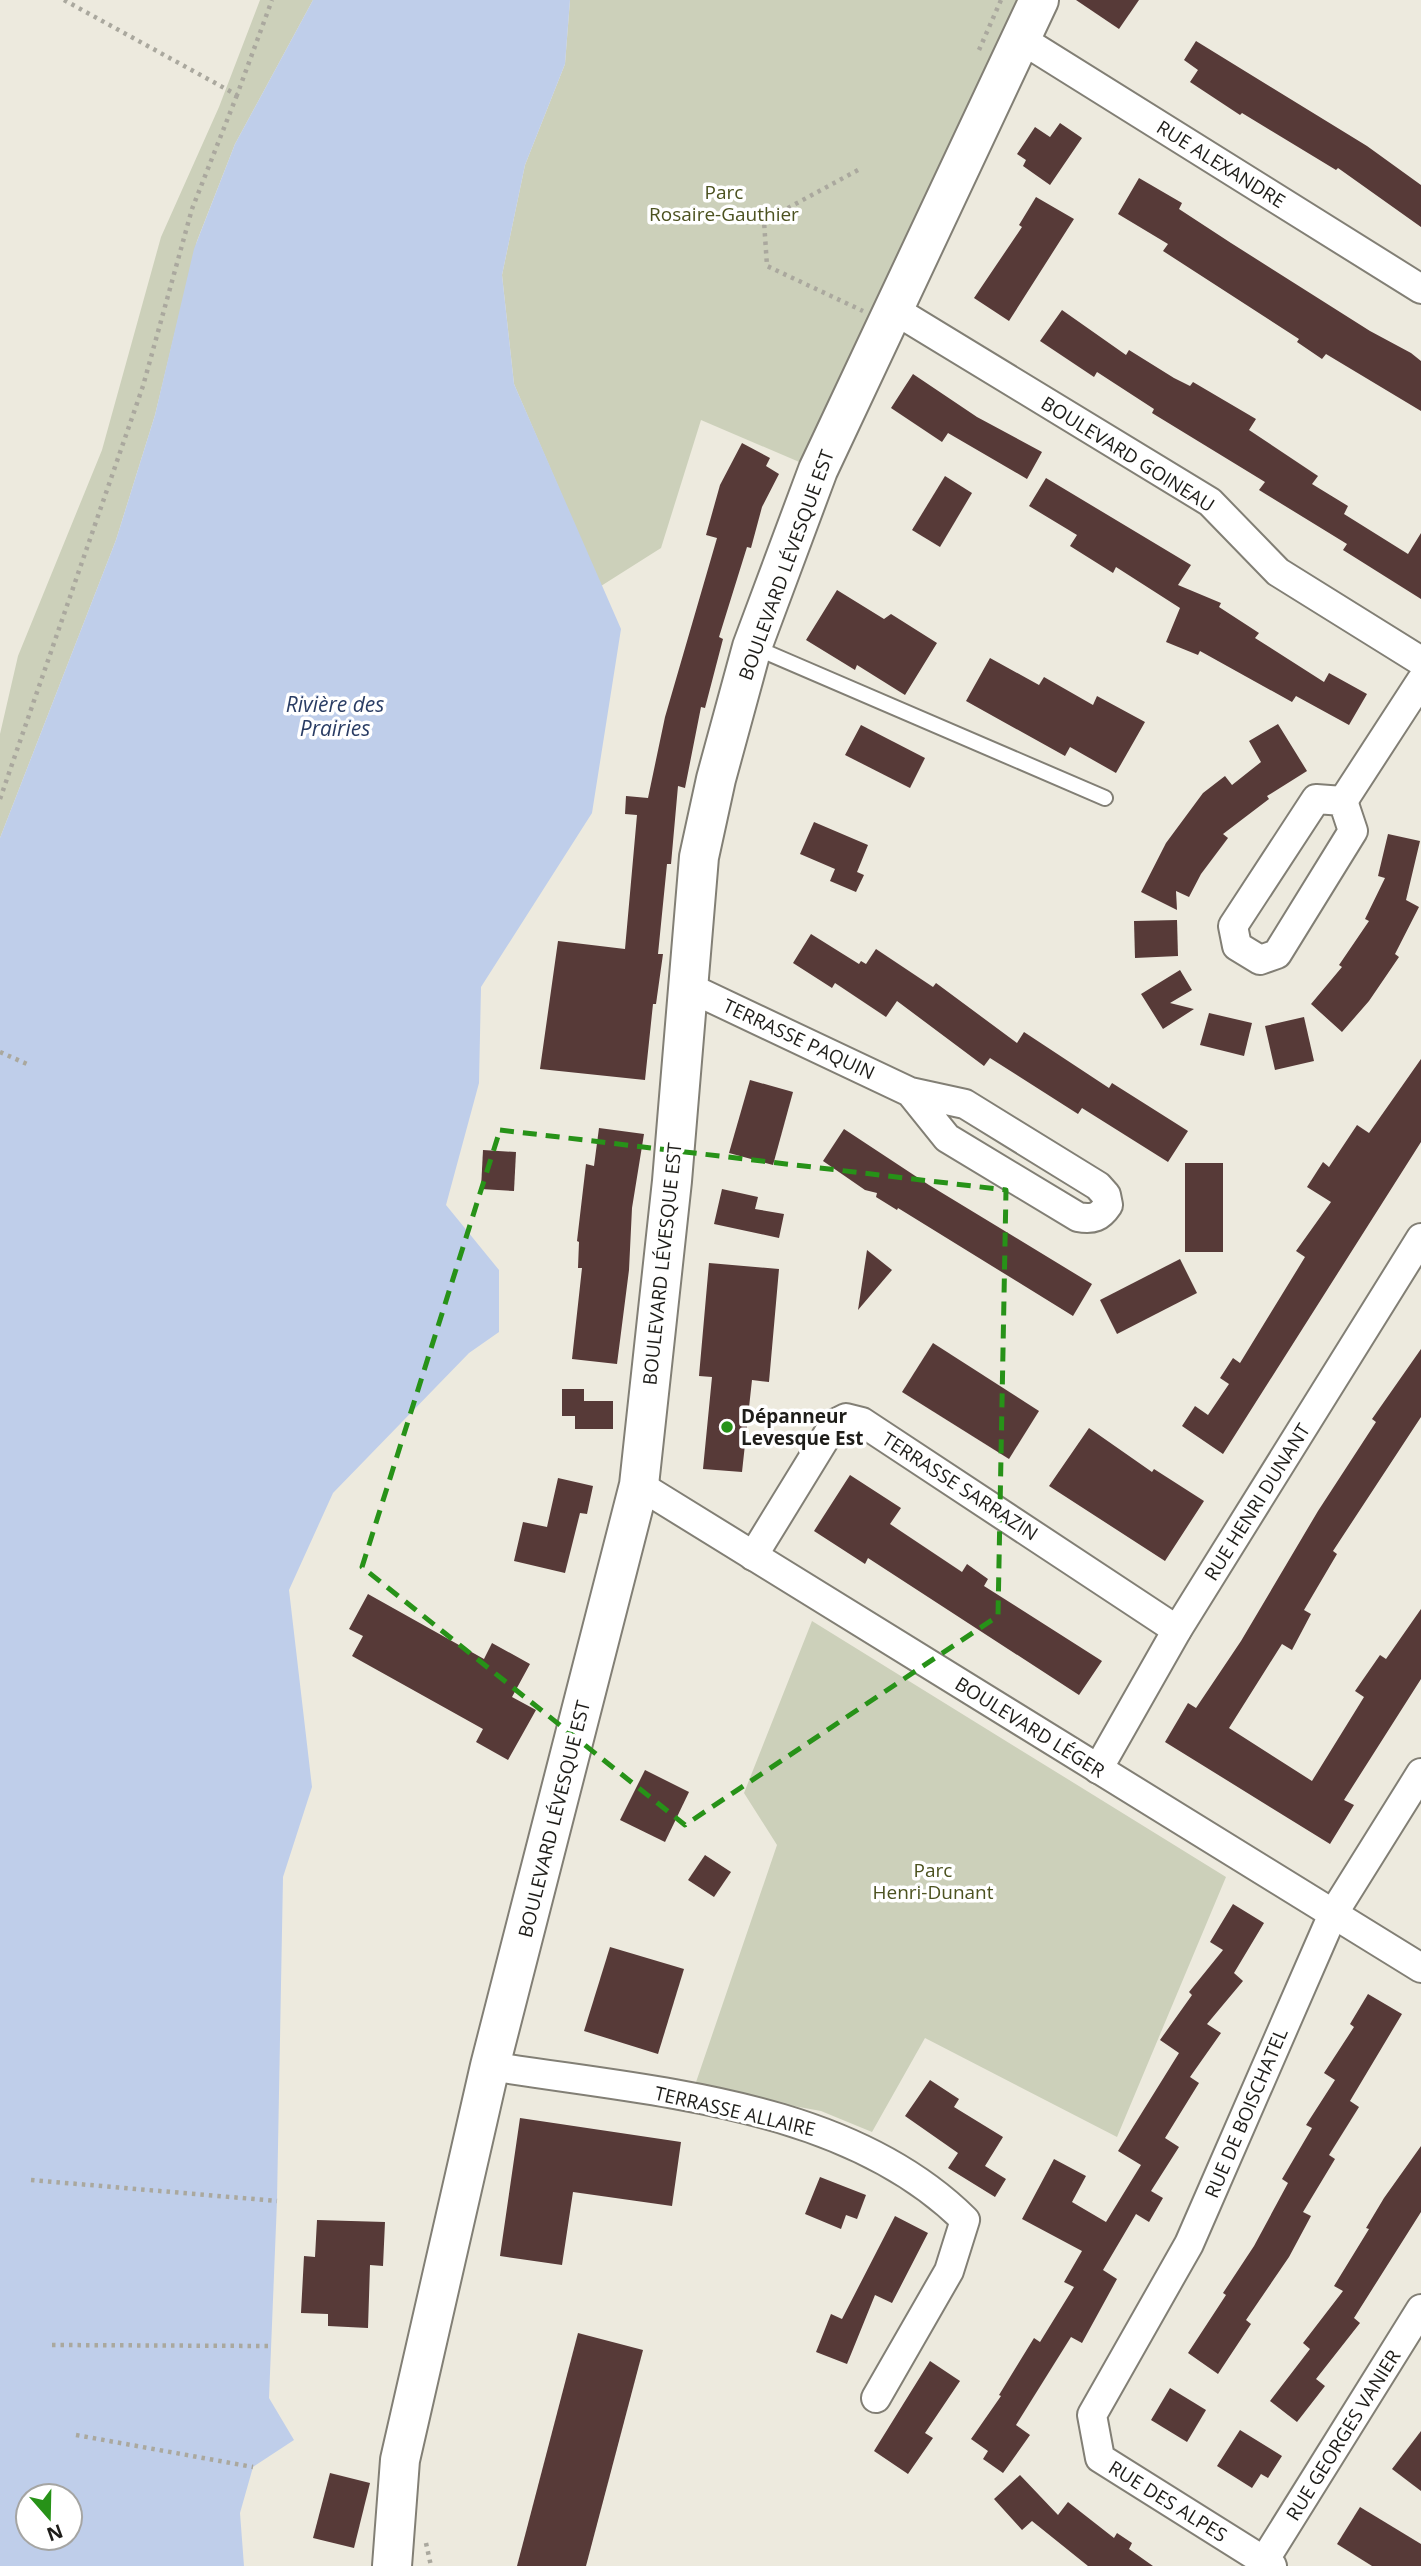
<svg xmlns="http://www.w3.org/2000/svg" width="1421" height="2566" font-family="'Open Sans',sans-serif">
<rect width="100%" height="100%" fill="#edeade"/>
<g fill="#ccd0ba">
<polygon points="260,0 313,0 235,144 197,241 155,415 116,540 0,838 0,734 18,656 102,450 161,237 219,107"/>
<polygon points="570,0 1039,0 818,470 701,420 661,548 601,586 514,384 502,275 525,165 565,64"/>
<polygon points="812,1621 1226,1877 1117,2137 925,2038 872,2132 821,2111 694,2088 777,1845 744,1793"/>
</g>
<path fill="#bfceea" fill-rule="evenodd" d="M313,0h257l-5,64 -40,101 -23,110 12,109 107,245 -29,184 -111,174 -2,96 -33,122 53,65v62l-30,21 -136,140 -44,97 23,197 -29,90 -6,324 -8,197 25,42 -41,27 -13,46 4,53h-244v-1728l116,-298 39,-125 39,-166 41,-105zM28,2496h42v42h-42z"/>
<g fill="#573a38">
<polygon points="1076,0 1139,0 1119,29"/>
<polygon points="1196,41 1367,146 1421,185 1421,227 1338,168 1336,170 1242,113 1240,115 1190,82 1198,70 1184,60"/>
<polygon points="1060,123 1082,138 1050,185 1023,166 1026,160 1017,154 1035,127 1050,137"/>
<polygon points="1139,178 1182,203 1179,209 1231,243 1370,331 1411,353 1421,361 1421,411 1326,354 1322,359 1297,342 1299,339 1163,251 1168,244 1118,214"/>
<polygon points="1036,197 1074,219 1009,321 974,298 1022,227 1019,225"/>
<polygon points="1062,310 1126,355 1129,350 1174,378 1190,386 1193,382 1256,419 1249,430 1318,476 1312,484 1348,506 1344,514 1408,554 1421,533 1421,599 1343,550 1347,544 1259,490 1265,482 1152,413 1154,409 1097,372 1094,377 1040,341"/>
<polygon points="913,374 977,417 1042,452 1027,479 948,433 942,442 891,408"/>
<polygon points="742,443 770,458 766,466 779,474 762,507 751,548 747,547 719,637 723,639 705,708 701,707 685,788 678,786 671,864 667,864 658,954 663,954 656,1004 653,1004 645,1080 540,1069 558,941 625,949 637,815 625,814 626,796 648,798 665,717 717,538 706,535 720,485"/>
<polygon points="945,476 972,493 940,547 912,530"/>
<polygon points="1046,478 1191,565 1178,585 1221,603 1219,607 1259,633 1255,638 1324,682 1329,673 1367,694 1349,725 1296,696 1292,702 1200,651 1198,655 1166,642 1180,608 1116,567 1113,573 1070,546 1077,535 1029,506"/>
<polygon points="837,590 884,619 891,614 937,643 905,695 857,665 855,670 806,640"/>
<polygon points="990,658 1039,685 1044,677 1093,705 1097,696 1145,722 1116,773 1070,747 1065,756 966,701"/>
<polygon points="1278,724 1307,771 1267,796 1269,799 1223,834 1228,838 1201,874 1189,897 1176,891 1177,910 1141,892 1166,843 1203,793 1225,776 1232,785 1261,762 1249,741"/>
<polygon points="861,725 925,758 910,788 845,755"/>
<polygon points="814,822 868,845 857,872 864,875 856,892 830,881 835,869 800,854"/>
<polygon points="1388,834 1420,841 1406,900 1419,907 1395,954 1399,957 1369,1001 1342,1032 1311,1004 1342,967 1339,965 1369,921 1365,919 1385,878 1378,876"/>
<polygon points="1177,920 1178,956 1135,958 1134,921"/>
<polygon points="811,934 859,964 861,961 866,964 876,949 933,987 936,983 1017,1043 1024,1032 1109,1088 1112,1083 1188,1131 1168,1162 1082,1108 1078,1114 990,1058 984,1066 897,1001 886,1017 835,983 832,988 793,963"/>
<polygon points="1180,970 1192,990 1170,1003 1194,1009 1163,1029 1141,994"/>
<polygon points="1209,1013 1252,1023 1244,1056 1200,1045"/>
<polygon points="1304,1017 1314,1061 1275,1070 1265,1026"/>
<polygon points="1421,1059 1421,1142 1223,1454 1182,1426 1195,1406 1208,1415 1229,1384 1220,1378 1233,1358 1240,1363 1305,1257 1296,1251 1331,1202 1307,1187 1323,1162 1329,1167 1357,1125 1369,1133"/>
<polygon points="750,1080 793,1092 773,1165 729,1153"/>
<polygon points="599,1128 644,1134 632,1208 629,1270 617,1364 572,1359 582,1268 578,1268 579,1242 577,1241 586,1164 594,1166"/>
<polygon points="844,1129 929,1185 1092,1284 1073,1316 898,1208 897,1210 876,1197 877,1193 865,1190 823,1161"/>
<polygon points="483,1150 516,1152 514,1191 481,1189"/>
<rect x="1185" y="1163" width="38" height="89"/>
<polygon points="722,1189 758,1197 755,1209 784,1214 779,1238 714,1224"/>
<polygon points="867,1250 892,1270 858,1310"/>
<polygon points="1180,1259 1197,1293 1117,1334 1100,1300"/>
<polygon points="709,1263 779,1269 769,1382 752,1380 742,1472 703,1469 712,1377 699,1376"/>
<polygon points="933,1343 1039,1411 1009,1459 902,1392"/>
<polygon points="1421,1349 1421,1417 1333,1551 1337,1554 1304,1610 1311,1614 1292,1650 1282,1644 1229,1728 1312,1781 1364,1697 1355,1691 1380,1655 1386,1659 1421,1609 1421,1679 1344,1800 1354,1805 1330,1844 1165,1742 1188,1703 1196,1708 1241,1641 1318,1511 1376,1422 1372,1419"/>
<polygon points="562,1389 584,1389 584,1401 613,1401 613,1429 575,1429 575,1416 562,1416"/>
<polygon points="1089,1428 1152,1472 1154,1469 1204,1501 1165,1561 1049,1486"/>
<polygon points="850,1475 901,1508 890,1524 962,1572 967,1564 988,1579 984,1586 1102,1661 1079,1695 868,1558 865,1564 814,1531"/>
<polygon points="558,1478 593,1486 587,1514 580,1513 565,1573 514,1561 523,1522 547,1527"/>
<polygon points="368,1594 484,1659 492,1643 530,1664 512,1697 536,1710 508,1760 476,1742 483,1729 352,1656 363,1636 349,1629"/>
<polygon points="645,1770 689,1792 665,1842 620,1820"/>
<polygon points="705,1855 731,1872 714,1897 688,1880"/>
<polygon points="1233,1904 1264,1923 1234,1973 1243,1981 1207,2024 1221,2033 1190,2077 1199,2083 1165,2138 1179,2147 1151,2191 1163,2198 1149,2222 1136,2214 1103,2270 1117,2279 1082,2343 1071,2337 1016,2425 1030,2435 1003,2473 983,2459 988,2451 971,2439 1001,2396 999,2395 1034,2338 1040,2342 1074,2287 1064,2282 1082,2251 1022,2219 1054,2159 1086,2176 1072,2202 1106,2222 1141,2165 1118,2151 1179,2053 1160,2040 1192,1995 1189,1992 1223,1950 1210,1942"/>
<polygon points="610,1947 684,1969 658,2054 584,2031"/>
<polygon points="1368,1994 1402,2014 1350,2101 1359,2107 1329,2155 1335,2159 1303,2212 1311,2216 1289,2257 1246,2320 1251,2324 1218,2374 1188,2353 1226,2295 1223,2293 1254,2246 1288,2183 1282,2179 1312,2128 1306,2125 1335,2080 1324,2073 1354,2027 1350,2024"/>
<polygon points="930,2080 959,2099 954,2107 1003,2137 985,2166 1006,2179 995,2197 948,2168 958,2153 905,2116"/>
<polygon points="520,2118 681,2142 672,2206 573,2192 562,2265 500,2256"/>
<polygon points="1421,2146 1421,2212 1354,2318 1360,2323 1316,2379 1325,2386 1297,2422 1270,2401 1310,2349 1303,2343 1343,2291 1334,2286 1369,2229 1366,2228 1384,2198"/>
<polygon points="820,2177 866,2195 857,2219 846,2215 841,2229 805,2214"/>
<polygon points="895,2216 928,2233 892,2303 875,2295 847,2364 816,2352 831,2314 842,2319"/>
<polygon points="317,2220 385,2222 383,2266 370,2265 368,2328 328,2326 328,2314 301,2313 304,2256 315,2257"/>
<polygon points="578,2333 643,2350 586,2566 517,2566"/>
<polygon points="930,2361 960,2381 925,2433 933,2438 908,2474 874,2451"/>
<polygon points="1170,2388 1206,2410 1187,2442 1151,2420"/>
<polygon points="1240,2430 1282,2456 1268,2478 1261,2474 1252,2488 1217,2466"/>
<polygon points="1421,2431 1421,2491 1392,2469"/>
<polygon points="330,2473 370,2483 354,2548 313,2538"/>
<polygon points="1020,2475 1058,2515 1068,2502 1114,2538 1117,2533 1132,2543 1129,2549 1153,2566 1088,2566 1032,2521 1022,2530 994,2499"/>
<polygon points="1360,2507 1421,2544 1421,2566 1372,2566 1337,2544"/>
</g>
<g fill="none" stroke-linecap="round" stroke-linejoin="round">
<g stroke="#827f75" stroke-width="18">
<polyline id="lane" points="754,647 1105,798"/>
</g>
<g stroke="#827f75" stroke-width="32">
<g id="street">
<polyline points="1021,39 1421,289"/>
<polyline points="893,309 1210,502 1278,572 1421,661"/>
<polygon points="1316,799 1343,801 1353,831 1277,954 1260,960 1237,946 1233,926"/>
<polyline points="1343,801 1421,681"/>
<path d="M688,987l222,105 55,12 133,82 8,9 2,10c-8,12 -15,15 -30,12l-131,-79 -37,-46"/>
<polyline points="639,1485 1421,1968"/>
<polyline points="753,1556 834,1424 846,1418 862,1422 1177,1630"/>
<polyline points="1098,1769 1177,1630 1421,1238"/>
<path d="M490,2066c159,26 355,35 475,154l-16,51 -73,127"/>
<polyline points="1264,2561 1421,2309"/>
<polyline points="1272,2566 1100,2458 1092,2415 1189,2244 1333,1914 1421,1773"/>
</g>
</g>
<g stroke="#827f75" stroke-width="42">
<polyline id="secondary" points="392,2566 400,2460 490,2066 639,1485 672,1181 699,857 716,779 752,647 818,470 1039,0"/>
</g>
<g stroke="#aaa89e" stroke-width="4.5" stroke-dasharray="3.5 5" stroke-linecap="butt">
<polyline points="64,0 237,95 272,0"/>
<polyline points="979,50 1001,0"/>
<polyline points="858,170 764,221 767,266 863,311"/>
<polyline points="0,799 143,386 192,209 237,95"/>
<polyline points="0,1052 27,1064"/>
<polyline points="31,2180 277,2201"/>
<polyline points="52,2345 269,2346"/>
<polyline points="76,2435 253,2467"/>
<polyline points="426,2543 431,2566"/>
</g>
<use href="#lane" stroke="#fff" stroke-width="14"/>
<use href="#street" stroke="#fff" stroke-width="28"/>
<use href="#secondary" stroke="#fff" stroke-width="38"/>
</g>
<path fill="none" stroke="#279218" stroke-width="5" stroke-dasharray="14 9" stroke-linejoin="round" d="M500,1130l506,60 -8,426 -313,209 -323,-258z"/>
<circle fill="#279218" stroke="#fff" stroke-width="2.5" cx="727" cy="1427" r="7"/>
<g text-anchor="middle" stroke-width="7" stroke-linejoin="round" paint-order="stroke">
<g font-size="19" fill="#1e1d19" stroke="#fff">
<text transform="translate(1221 164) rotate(32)" y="7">RUE ALEXANDRE</text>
<text transform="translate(1128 454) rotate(32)" y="7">BOULEVARD GOINEAU</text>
<text transform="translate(786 565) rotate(-70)" y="7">BOULEVARD LÉVESQUE EST</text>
<text transform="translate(799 1039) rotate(25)" y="7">TERRASSE PAQUIN</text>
<text transform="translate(662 1264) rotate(-84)" y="7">BOULEVARD LÉVESQUE EST</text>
<text transform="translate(960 1486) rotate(33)" y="7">TERRASSE SARRAZIN</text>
<text transform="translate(1257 1502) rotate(-58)" y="7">RUE HENRI DUNANT</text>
<text transform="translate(1030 1727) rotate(32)" y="7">BOULEVARD LÉGER</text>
<text transform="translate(554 1819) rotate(-76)" y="7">BOULEVARD LÉVESQUE EST</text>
<text transform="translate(735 2111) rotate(13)" y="7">TERRASSE ALLAIRE</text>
<text transform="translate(1246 2113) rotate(-67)" y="7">RUE DE BOISCHATEL</text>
<text transform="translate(1343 2435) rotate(-58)" y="7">RUE GEORGES VANIER</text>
<text transform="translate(1168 2501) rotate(32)" y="7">RUE DES ALPES</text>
</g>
<g font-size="19" fill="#4c5220" stroke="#fff">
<text x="724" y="199">Parc<tspan x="724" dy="22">Rosaire-Gauthier</tspan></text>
<text x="933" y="1877">Parc<tspan x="933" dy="22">Henri-Dunant</tspan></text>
</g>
<g font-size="19" font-weight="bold" fill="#1e1d19" stroke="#fff" text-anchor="start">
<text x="741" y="1423">Dépanneur<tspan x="741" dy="22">Levesque Est</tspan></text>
</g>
<g font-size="21" font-style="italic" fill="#2a3d64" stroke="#fff">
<text x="335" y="712">Rivière des<tspan x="335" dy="24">Prairies</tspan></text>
</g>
</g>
<g transform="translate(49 2517) rotate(160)"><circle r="33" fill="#ffffff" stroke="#a5a5a3" stroke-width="2"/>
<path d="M0-5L12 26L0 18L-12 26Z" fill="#279218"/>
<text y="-10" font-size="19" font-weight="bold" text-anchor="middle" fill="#1e1d19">N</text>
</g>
</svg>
